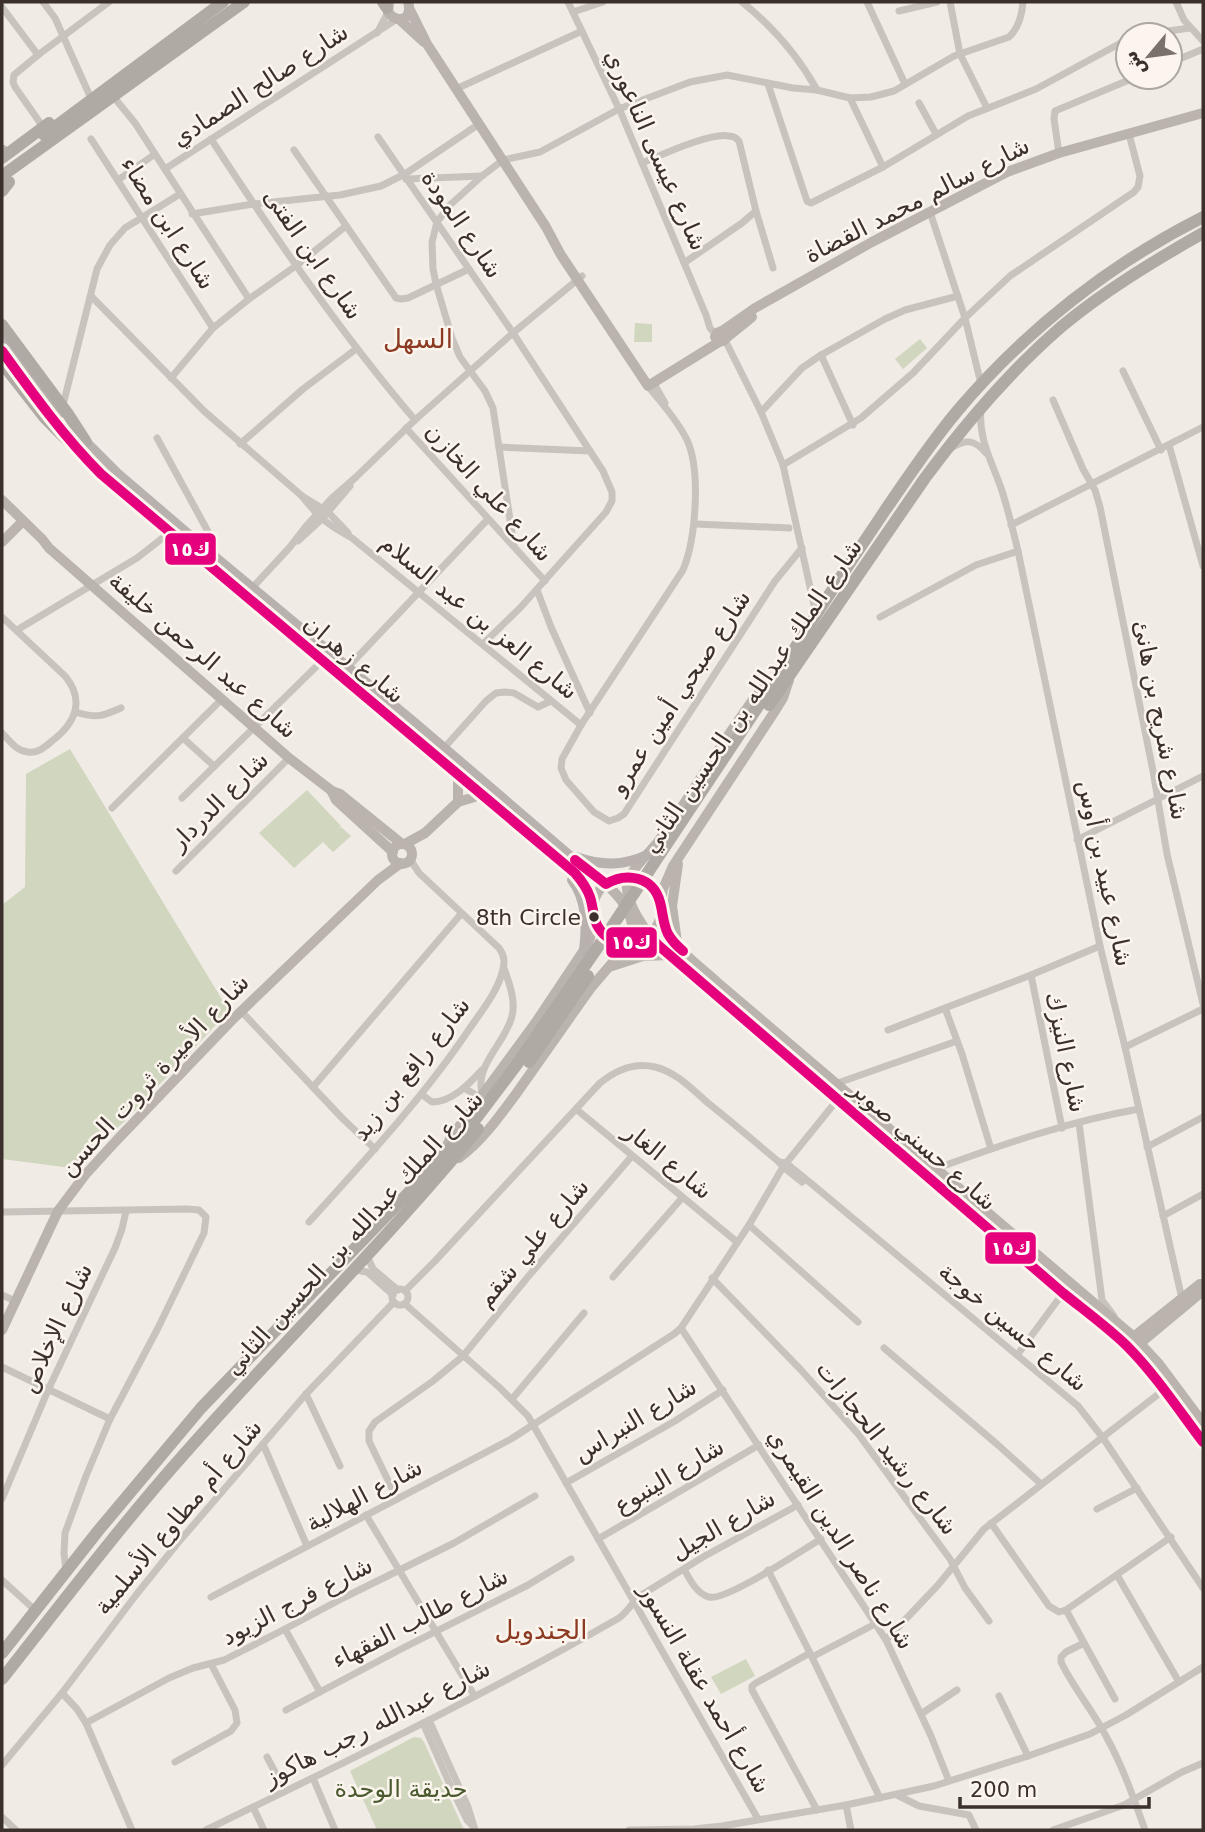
<svg xmlns="http://www.w3.org/2000/svg" width="1205" height="1832" font-family="'DejaVu Sans','Noto Sans Arabic',sans-serif">
<rect width="100%" height="100%" fill="#f0ebe5"/>
<g fill="#d1d6bf">
<polygon points="635,323 652,324 652,342 634,342"/>
<polygon points="920,339 927,348 903,369 895,359"/>
<polygon points="70,749 229,1011 125,1121 71,1168 2,1159 2,905 25,887 26,774"/>
<polygon points="307,790 341,826 337,830 341,827 351,836 333,852 323,842 294,868 259,833"/>
<polygon points="746,1659 755,1676 721,1694 711,1677"/>
<polygon points="414,1737 421,1738 424,1742 464,1830 377,1830 350,1771"/>
</g>
<g fill="none" stroke-linecap="round" stroke-linejoin="round">
<g stroke="#c9c3be" stroke-width="7">
<polyline points="43,2 55,18 89,94"/>
<polyline points="568,2 621,113 706,315 710,328 716,335"/>
<path d="M742,2c30,24 56,54 75,88"/>
<polyline points="867,2 905,84"/>
<polyline points="950,2 960,54 987,108"/>
<polyline points="1176,2 1184,20 1203,41"/>
<polyline points="2,7 38,55"/>
<polyline points="899,11 937,2"/>
<polyline points="573,12 603,2"/>
<polyline points="377,33 388,12"/>
<polyline points="1139,35 1190,28"/>
<polyline points="1170,63 1203,49"/>
<polyline points="768,84 807,201 811,203 883,167 968,116 1036,89 1128,39"/>
<polyline points="456,89 582,31"/>
<polyline points="850,98 883,167"/>
<polyline points="117,101 135,123 249,299"/>
<polyline points="919,103 936,134"/>
<polyline points="43,127 15,87 13,82 14,75 38,55 109,2"/>
<polyline points="378,137 513,333 603,471 612,492 612,501 606,512 520,608 483,644"/>
<polyline points="91,139 213,328"/>
<path d="M211,139c63,97 129,193 204,281"/>
<polyline points="294,150 396,298 401,299 408,298 469,269"/>
<polyline points="1059,153 1054,119 1055,111 1136,77"/>
<path d="M642,163c19,-8 69,-31 87,-27 6,1 6,1 10,5l17,70 -14,12 -58,40"/>
<polyline points="165,169 397,19"/>
<polyline points="406,179 482,176"/>
<polyline points="118,180 155,154"/>
<polyline points="756,211 773,268"/>
<polyline points="930,212 965,318 981,384"/>
<polyline points="192,214 253,204 340,195 381,186 405,174 479,124"/>
<polyline points="92,297 204,411 302,496 328,512 348,533"/>
<polyline points="725,340 761,412 783,465 816,614"/>
<polyline points="1123,371 1161,450"/>
<polyline points="171,378 213,328 249,299 297,265 346,226"/>
<polyline points="653,382 665,403"/>
<path d="M648,386c13,17 29,33 39,54 14,30 9,99 -4,130l-102,155 -19,34 -1,9 5,12 28,32 15,9 9,-3 6,-4 151,-233 27,-33"/>
<polyline points="1053,400 1083,469 1095,490 1100,507 1153,771 1167,854 1203,1004"/>
<polyline points="63,405 97,269 110,245 125,228 180,194"/>
<path d="M981,410c-3,28 11,52 20,78 7,21 12,42 17,63l82,395 25,101 57,252"/>
<polyline points="761,412 802,368 821,355"/>
<polyline points="853,425 821,355 885,319 905,310 958,296"/>
<polyline points="406,428 545,581"/>
<polyline points="157,438 212,539 215,556"/>
<polyline points="240,444 303,389 356,349"/>
<polyline points="1169,445 1203,566"/>
<polyline points="499,447 590,451"/>
<path d="M951,448c15,-9 23,-9 35,5"/>
<polyline points="783,465 861,418 913,373 965,318 1010,276 1134,192 1138,187 1140,176 1129,134"/>
<path d="M302,496c17,22 26,29 50,42l229,187"/>
<polyline points="695,524 789,528"/>
<polyline points="1011,525 1203,427"/>
<polyline points="298,541 322,519 350,486"/>
<path d="M514,546l-21,-138 -8,-17 -25,-34 -8,-19 -16,-54 -3,-15 -1,-27 5,-20 13,-17 32,-29 21,-16 37,-8 79,-43 71,-27 37,-7 66,13 24,2 33,8 21,-1 23,-6 60,-35 55,-19c10,-9 13,-22 14,-35"/>
<polyline points="252,588 290,547 307,525 331,499 356,477 415,420 513,333 582,276"/>
<polyline points="537,590 551,627 590,713"/>
<path d="M2,617l63,59c20,24 11,47 -13,65 -7,6 -15,13 -24,11 -12,-1 -19,-12 -26,-19"/>
<polyline points="880,617 976,565 1018,551"/>
<polyline points="17,630 137,558 169,533"/>
<polyline points="348,667 488,519"/>
<path d="M75,712c21,6 26,5 46,-4"/>
<polyline points="183,738 214,766"/>
<polyline points="444,748 486,701 496,693 505,692 514,693 538,707 551,701"/>
<polyline points="182,798 323,660"/>
<polyline points="112,808 222,699"/>
<polyline points="1077,840 1203,776"/>
<polyline points="176,871 289,758"/>
<polyline points="945,1008 1031,975"/>
<polyline points="241,1011 343,1119 375,1149"/>
<polyline points="888,1030 945,1008 962,1054 991,1149"/>
<polyline points="1125,1047 1203,1009"/>
<polyline points="835,1084 957,1041"/>
<polyline points="313,1087 461,914"/>
<polyline points="464,1088 481,1098"/>
<path d="M421,1094l11,8c20,0 37,-18 50,-32"/>
<path d="M483,1096c-11,-29 23,-53 29,-80 4,-16 -3,-33 -8,-48"/>
<polyline points="576,1109 737,1242"/>
<polyline points="1079,1123 1102,1300 1114,1316"/>
<polyline points="1062,1128 1031,975 1100,946"/>
<polyline points="1147,1147 1203,1117"/>
<polyline points="779,1162 786,1163 813,1185 1078,1406 1103,1438 1203,1588"/>
<path d="M935,1169c66,-24 135,-48 204,-60"/>
<polyline points="2,1212 187,1209 199,1210 206,1217 204,1233 158,1328 110,1419 86,1476 65,1533 64,1553 66,1571"/>
<polyline points="1163,1216 1203,1194"/>
<path d="M309,1222c56,-62 114,-124 161,-194 11,-16 27,-36 32,-55 3,-10 3,-17 -3,-25l-80,-75 -9,-14"/>
<polyline points="749,1225 858,1322"/>
<polyline points="367,1256 373,1269 398,1290"/>
<polyline points="355,1270 367,1272 393,1295"/>
<polyline points="613,1277 682,1198"/>
<polyline points="712,1278 801,1370 859,1435 950,1559 965,1588 989,1621"/>
<circle cx="400" cy="1297" r="8"/>
<path d="M405,1291l30,-30 165,-178c16,-13 35,-21 55,-16 21,5 37,22 53,36 24,19 47,39 71,59l4,5 19,15"/>
<polyline points="2,1295 15,1301"/>
<polyline points="405,1304 500,1388 528,1416 758,1819"/>
<polyline points="681,1328 886,1640 931,1736 949,1781"/>
<polyline points="884,1348 998,1445 1041,1484"/>
<polyline points="1018,1354 1063,1293"/>
<polyline points="2,1367 110,1419"/>
<polyline points="306,1394 340,1466"/>
<polyline points="512,1399 584,1313"/>
<polyline points="263,1444 307,1546"/>
<polyline points="566,1483 675,1421 723,1390"/>
<polyline points="2,1499 49,1388 115,1248 122,1229 126,1211"/>
<polyline points="397,1499 369,1441 369,1431 375,1422 433,1381 463,1356 527,1278 632,1156"/>
<polyline points="1097,1509 1137,1488"/>
<polyline points="366,1515 474,1695"/>
<polyline points="991,1523 1049,1606 1059,1612 1066,1610 1171,1537"/>
<polyline points="598,1539 759,1445"/>
<path d="M684,1569c6,11 13,25 25,28 18,4 93,-47 112,-58"/>
<polyline points="768,1570 810,1653"/>
<polyline points="1117,1575 1179,1682"/>
<polyline points="2,1580 35,1610"/>
<polyline points="211,1597 511,1439 674,1334 681,1328 749,1225 783,1167 838,1099"/>
<polyline points="1066,1610 1115,1699"/>
<polyline points="285,1629 320,1692"/>
<polyline points="886,1640 938,1585 984,1529 1165,1389"/>
<path d="M1084,1643l-18,9 -5,5v5c13,27 33,50 46,76 16,29 27,61 38,92"/>
<polyline points="812,1657 877,1623"/>
<polyline points="62,1693 77,1709 86,1723 132,1830"/>
<polyline points="999,1696 1028,1756"/>
<polyline points="286,1710 403,1648 528,1585 571,1559"/>
<polyline points="921,1714 957,1690"/>
<polyline points="429,1720 468,1807 475,1830"/>
<polyline points="86,1723 169,1678 193,1668 224,1660 285,1629 343,1598 454,1543 535,1496"/>
<polyline points="423,1723 451,1787 467,1820 473,1826"/>
<polyline points="267,1757 285,1791"/>
<polyline points="175,1762 231,1731 237,1723 235,1710 211,1664"/>
<polyline points="2,1765 62,1693 136,1595 177,1544 306,1394 394,1302"/>
<polyline points="313,1778 335,1830"/>
<polyline points="897,1795 919,1806 969,1815 976,1830"/>
<polyline points="846,1805 851,1830"/>
<polyline points="253,1807 264,1830"/>
<polyline points="817,1810 752,1690 752,1686 756,1683 810,1653 880,1798"/>
<polyline points="2,1817 16,1830"/>
<path d="M206,1830c139,-68 279,-135 413,-212 10,-7 14,-18 24,-24l60,-37 95,-52"/>
<polyline points="629,1830 694,1829 722,1826 846,1805 934,1786 1028,1756 1090,1734 1126,1715 1203,1667"/>
<polyline points="1053,1830 1124,1805 1182,1772 1203,1763"/>
</g>
<g stroke="#bab3ae" stroke-width="10">
<path d="M389,2l-1,10c11,14 25,6 20,-10"/>
<polyline points="410,10 427,44 546,227 561,255 648,386 719,342"/>
<polyline points="399,19 424,42"/>
<polyline points="2,150 3,150"/>
<polyline points="722,331 726,334 726,338 723,341 719,342 715,337 717,333 722,331 755,308 872,242 1007,172 1059,153 1203,113"/>
<polyline points="726,338 752,317"/>
<polyline points="2,500 42,539 49,548 289,758 332,791 340,794 402,844"/>
<polyline points="2,542 23,521"/>
<path d="M771,680c-16,14 -27,33 -39,50 -25,37 -48,76 -74,112 -9,11 -29,29 -31,43 -2,18 20,48 31,60l405,348c23,18 46,35 67,56 28,28 50,61 73,93"/>
<polyline points="332,792 336,800 393,852"/>
<polyline points="458,802 458,776"/>
<polyline points="405,844 425,833 458,802 481,795"/>
<circle cx="402" cy="854" r="10"/>
<circle cx="627" cy="910" r="34"/>
<polyline points="661,903 663,889 673,866 775,711 783,698 789,680"/>
<path d="M661,914c6,30 35,49 57,69l416,354 25,27 44,59"/>
<polyline points="677,942 672,906 678,864"/>
<polyline points="609,967 643,956 670,955"/>
<polyline points="443,1154 450,1139 536,1022 584,950 590,938 594,918"/>
<path d="M459,1158c23,-17 40,-41 57,-64 25,-35 49,-70 74,-105 11,-14 37,-40 41,-55 5,-19 -13,-39 -25,-50"/>
<polyline points="2,1330 58,1211 85,1175 116,1141 232,1020 378,880 401,863"/>
<polyline points="1131,1339 1200,1284 1203,1284"/>
<polyline points="1137,1346 1203,1291"/>
</g>
<g stroke="#b8b1ad" stroke-width="10">
<polyline points="2,338 36,383 61,413"/>
<polyline points="2,351 26,384"/>
<polyline points="80,436 117,473 215,557 415,723 569,855 606,884"/>
<polyline points="77,449 101,474 123,495 323,660 572,871 585,886 593,907"/>
<path d="M576,857c26,9 47,9 71,-2"/>
<path d="M572,880c15,20 15,46 12,70"/>
</g>
<g stroke="#afaaa4" stroke-width="12">
<polyline points="383,2 387,8"/>
<polyline points="44,135 223,2"/>
<polyline points="2,158 49,123"/>
<polyline points="2,176 244,2"/>
<polyline points="2,191 9,182"/>
<polyline points="2,325 68,414 86,442"/>
<polyline points="2,363 45,418 80,453"/>
<path d="M763,699c39,-63 79,-125 121,-187 24,-35 47,-70 75,-103 67,-79 151,-145 244,-192"/>
<path d="M769,705l156,-227c40,-54 85,-107 136,-151 43,-36 93,-66 142,-94"/>
<polyline points="2,1653 98,1531 201,1408 443,1157 468,1128"/>
<path d="M2,1679c60,-76 119,-154 184,-227 96,-109 200,-211 292,-323"/>
</g>
<g stroke="#afaaa4" stroke-width="12">
<polyline points="529,1062 588,976"/>
<polyline points="472,1124 515,1067 611,928 763,699"/>
</g>
<g stroke="#fbf5ee" stroke-width="16">
<g id="bus-1">
<path d="M2,351c31,43 62,86 99,123l474,399c6,7 12,15 15,24 3,9 3,19 7,28 11,21 34,22 53,11l8,9 405,348c21,17 43,33 63,52 29,29 52,64 77,97"/>
<path d="M575,860l31,24c20,-12 47,-8 54,18 3,11 3,22 8,32 4,7 9,12 15,17"/>
</g>
</g>
<use href="#bus-1" stroke="#e5007d" stroke-width="10"/>
</g>
<circle fill="#3b302b" stroke="#fbf5ee" stroke-width="2.5" cx="594" cy="917" r="6"/>
<g text-anchor="middle" stroke-width="5" stroke-linejoin="round" paint-order="stroke">
<g font-size="22" fill="#3b302b" stroke="#fbf5ee" text-anchor="end">
<text x="581" y="925">8th Circle</text>
</g>
<g font-size="24" fill="#3b302b" stroke="#fbf5ee">
<text transform="translate(260 85) rotate(-33)" y="8">شارع صالح الصمادي</text>
<text transform="translate(656 150) rotate(66)" y="8">شارع عيسى الناعوري</text>
<text transform="translate(917 200) rotate(-27)" y="8">شارع سالم محمد القضاة</text>
<text transform="translate(168 223) rotate(57)" y="8">شارع ابن مضاء</text>
<text transform="translate(462 224) rotate(56)" y="8">شارع المودة</text>
<text transform="translate(313 254) rotate(55)" y="8">شارع ابن الفتى</text>
<text transform="translate(489 492) rotate(48)" y="8">شارع علي الخازن</text>
<text transform="translate(479 617) rotate(39)" y="8">شارع العز بن عبد السلام</text>
<text transform="translate(203 655) rotate(41)" y="8">شارع عبد الرحمن خليفة</text>
<text transform="translate(354 659) rotate(40)" y="8">شارع زهران</text>
<text transform="translate(680 692) rotate(-57)" y="8">شارع صبحي أمين عمرو</text>
<text transform="translate(752 696) rotate(-56)" y="8">شارع الملك عبدالله بن الحسين الثاني</text>
<text transform="translate(1161 720) rotate(79)" y="8">شارع شريح بن هانئ</text>
<text transform="translate(219 801) rotate(-45)" y="8">شارع الدردار</text>
<text transform="translate(1105 873) rotate(78)" y="8">شارع عبيد بن أوس</text>
<text transform="translate(1066 1052) rotate(78)" y="8">شارع النيزك</text>
<text transform="translate(411 1069) rotate(-52)" y="8">شارع رافع بن زيد</text>
<text transform="translate(154 1075) rotate(-47)" y="8">شارع الأميرة ثروت الحسن</text>
<text transform="translate(923 1145) rotate(41)" y="8">شارع حسني صوبر</text>
<text transform="translate(668 1161) rotate(39)" y="8">شارع الغار</text>
<text transform="translate(354 1233) rotate(-48)" y="8">شارع الملك عبدالله بن الحسين الثاني</text>
<text transform="translate(533 1243) rotate(-50)" y="8">شارع علي شقم</text>
<text transform="translate(1013 1327) rotate(40)" y="8">شارع حسين خوجة</text>
<text transform="translate(56 1328) rotate(-65)" y="8">شارع الإخلاص</text>
<text transform="translate(635 1420) rotate(-31)" y="8">شارع النبراس</text>
<text transform="translate(887 1448) rotate(52)" y="8">شارع رشيد الحجازات</text>
<text transform="translate(669 1476) rotate(-31)" y="8">شارع الينبوع</text>
<text transform="translate(364 1495) rotate(-28)" y="8">شارع الهلالية</text>
<text transform="translate(178 1517) rotate(-50)" y="8">شارع أم مطاوع الأسلمية</text>
<text transform="translate(723 1525) rotate(-30)" y="8">شارع الجيل</text>
<text transform="translate(841 1539) rotate(58)" y="8">شارع ناصر الدين القيمري</text>
<text transform="translate(297 1601) rotate(-27)" y="8">شارع فرج الزيود</text>
<text transform="translate(420 1618) rotate(-27)" y="8">شارع طالب الفقهاء</text>
<text transform="translate(705 1688) rotate(60)" y="8">شارع أحمد عقلة النسور</text>
<text transform="translate(377 1723) rotate(-27)" y="8">شارع عبدالله رجب هاكوز</text>
</g>
<g font-size="24" fill="#4a5a2e" stroke="#fbf5ee">
<text x="401" y="1797">حديقة الوحدة</text>
</g>
<g font-size="26" fill="#8c3b22" stroke="#fbf5ee">
<text x="418" y="348">السهل</text>
<text x="541" y="1639">الجندويل</text>
</g>
</g>
<g stroke="#fbf5ee" stroke-width="2.5">
<rect x="164" y="532" width="53" height="34" rx="7" fill="#e5007d"/>
<rect x="605" y="926" width="53" height="33" rx="7" fill="#e5007d"/>
<rect x="984" y="1231" width="53" height="34" rx="7" fill="#e5007d"/>
</g>
<g font-size="19" text-anchor="middle" font-weight="bold" fill="#fff">
<text x="190" y="556">ك١٥</text>
<text x="631" y="949">ك١٥</text>
<text x="1011" y="1255">ك١٥</text>
</g>
<rect width="1205" height="1832" fill="none" stroke="#3b302b" stroke-width="7"/>
<g transform="translate(1149 56) rotate(241)"><circle r="33" fill="#fbf5ee" stroke="#aea6a0" stroke-width="2"/>
<path d="M0-5L12 26L0 18L-12 26Z" fill="#7a716c"/>
<text y="-10" font-size="19" font-weight="bold" text-anchor="middle" fill="#3b302b">ش</text>
</g>
<path d="M960 1797v10h189v-10" fill="none" stroke="#3b302b" stroke-width="3.5"/>
<text x="970" y="1797" font-size="21" fill="#3b302b" stroke="#fbf5ee" stroke-width="5" paint-order="stroke">200 m</text>
</svg>
